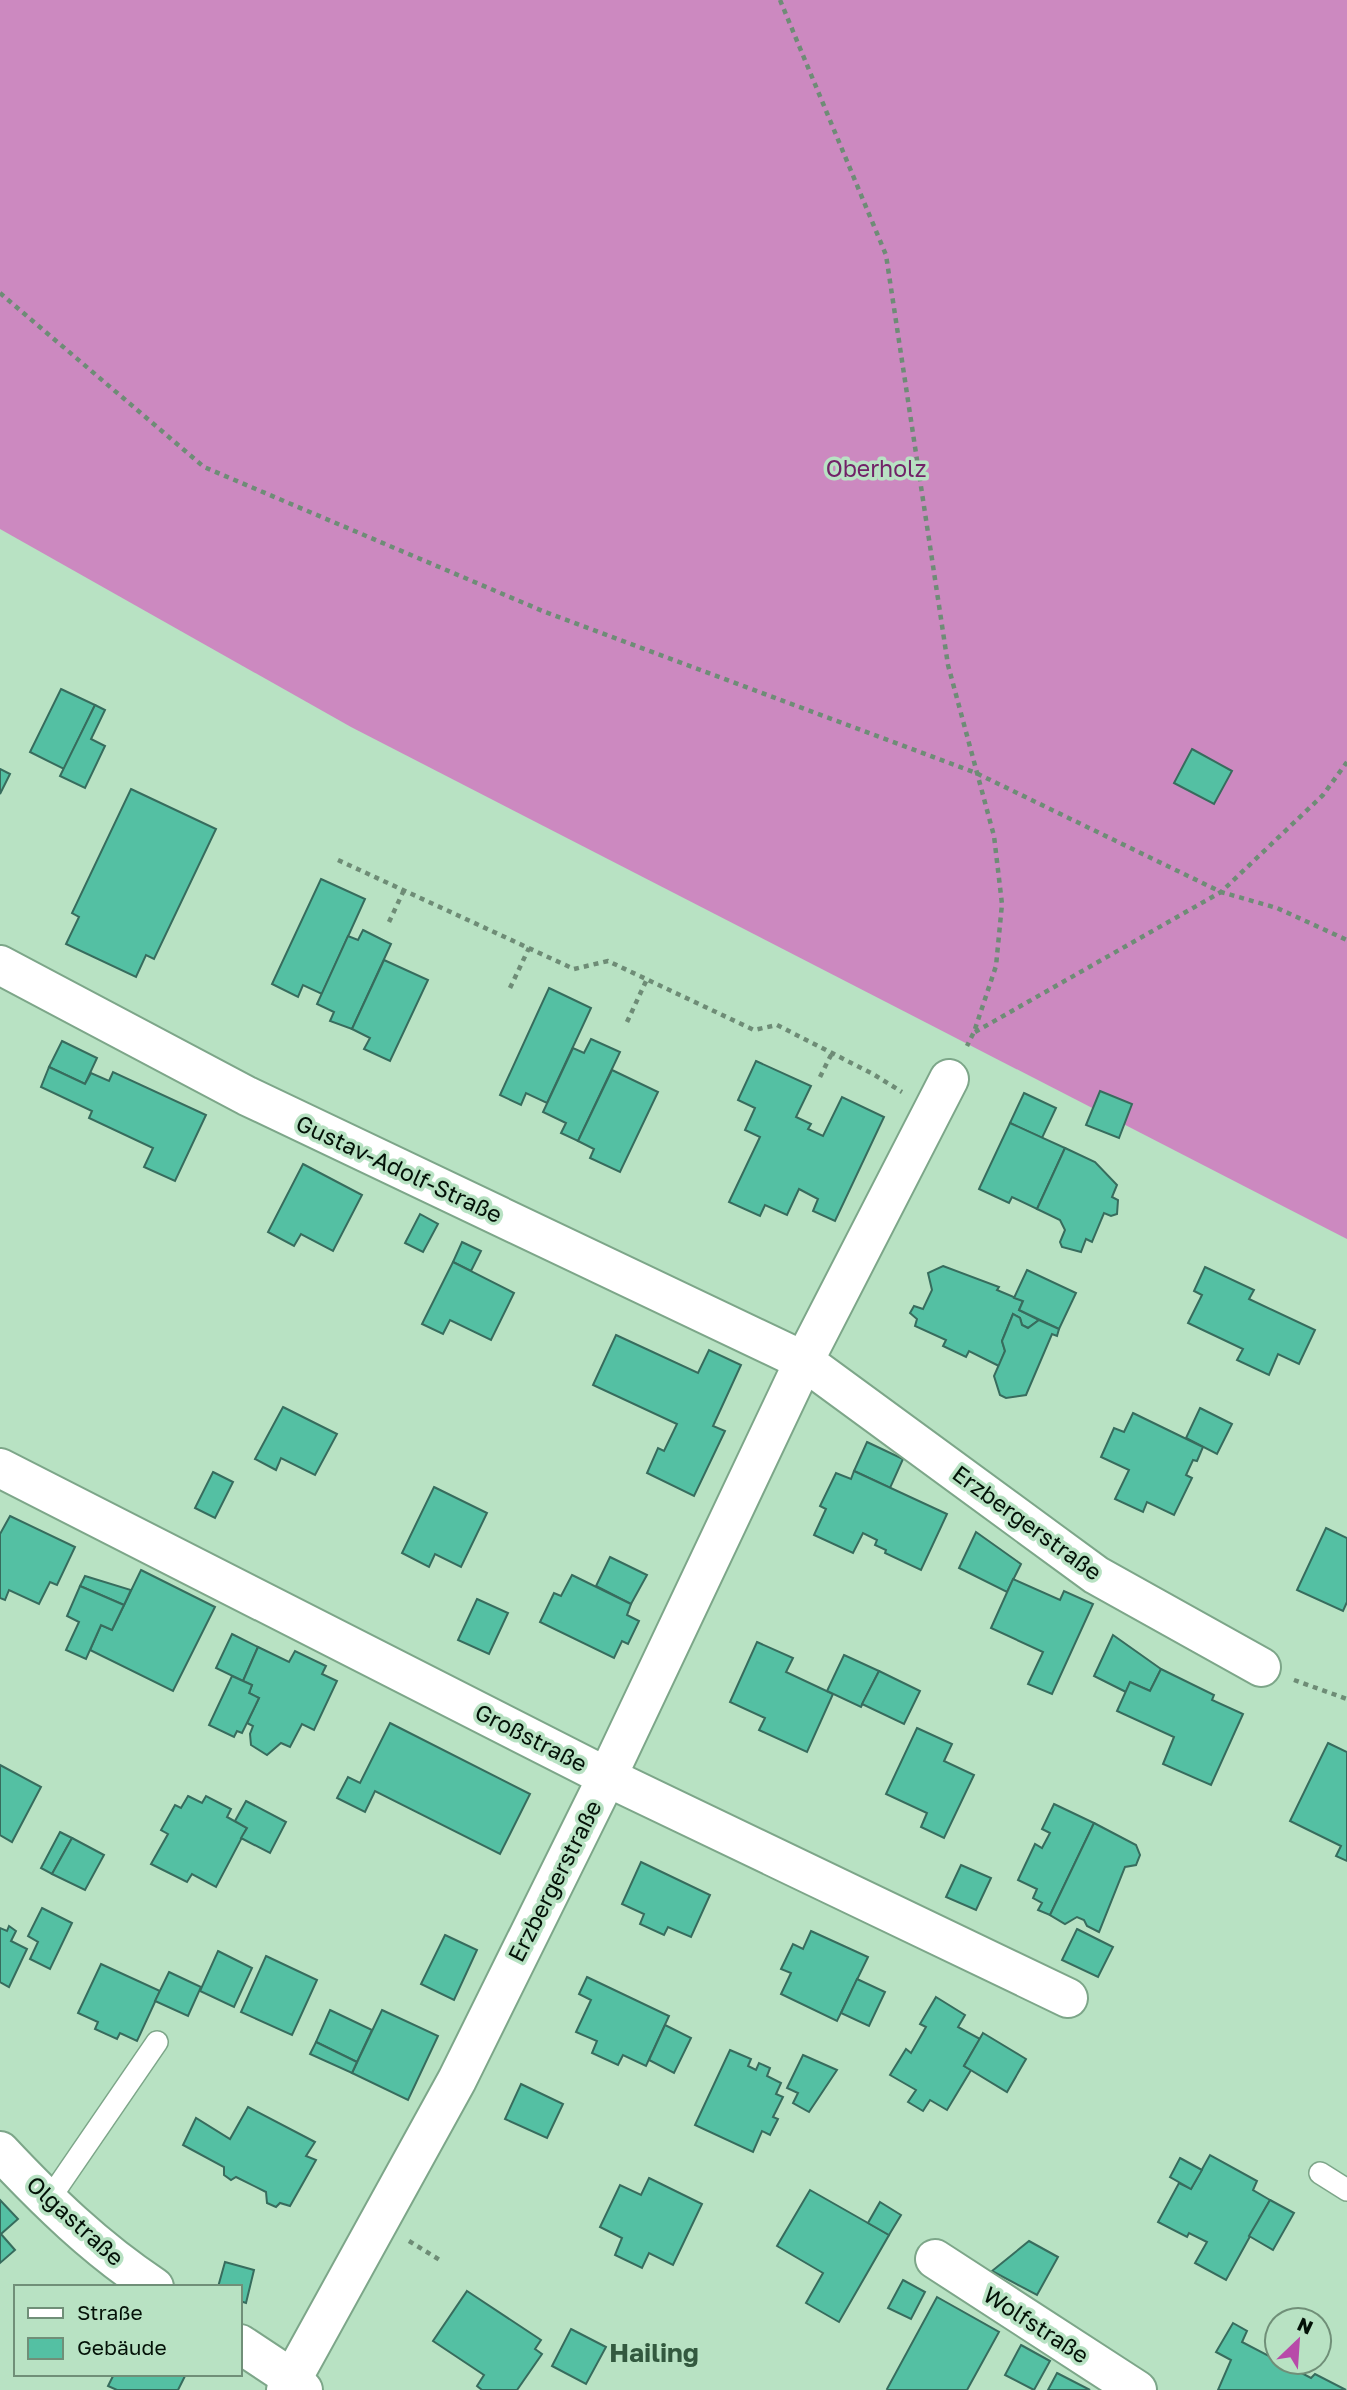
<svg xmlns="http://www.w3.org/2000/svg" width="1347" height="2390" font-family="'Golos Text',sans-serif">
<rect width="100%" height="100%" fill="#b8e2c3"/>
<polygon fill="#cc89c0" points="0,0 1347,0 1347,1239 351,727 0,529"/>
<g fill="#54c0a3" stroke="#376c5d" stroke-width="2">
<polygon points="61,689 95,705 64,769 30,752"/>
<polygon points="95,705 105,710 91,739 105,746 85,788 60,776"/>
<polygon points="1192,749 1232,771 1214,804 1174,783"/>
<polygon points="0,769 10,774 0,794"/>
<polygon points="131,789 216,829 154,959 146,955 136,977 66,944 79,917 72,913"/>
<polygon points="321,879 365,899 322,994 303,985 298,997 272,984"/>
<polygon points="363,930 391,944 352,1029 330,1021 334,1012 317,1004 348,936 358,940"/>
<polygon points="384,960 428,980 390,1061 364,1049 370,1038 352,1029"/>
<polygon points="549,988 591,1008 547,1103 526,1093 521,1105 500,1095"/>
<polygon points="591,1039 620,1052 578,1141 561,1133 566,1123 543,1112 573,1048 584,1053"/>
<polygon points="62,1041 97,1058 85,1084 49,1067"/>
<polygon points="756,1061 811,1086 796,1117 811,1124 808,1129 823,1136 842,1097 884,1117 835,1221 813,1211 818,1199 799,1189 787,1215 765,1205 760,1216 729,1202 760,1137 745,1130 755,1108 738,1100"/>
<polygon points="49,1067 85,1084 91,1073 109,1081 113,1072 206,1115 175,1181 144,1167 153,1148 89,1118 92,1111 41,1087"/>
<polygon points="612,1070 658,1092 620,1172 590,1158 594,1149 578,1141"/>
<polygon points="1100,1091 1132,1104 1119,1138 1086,1125"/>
<polygon points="1024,1093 1056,1108 1042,1138 1010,1123"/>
<polygon points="1010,1123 1065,1148 1037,1209 1012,1197 1009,1203 979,1189"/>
<polygon points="1065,1148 1095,1162 1117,1185 1112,1197 1118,1200 1117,1214 1111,1216 1104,1213 1092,1242 1086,1239 1081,1252 1062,1247 1060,1242 1065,1230 1060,1220 1037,1209"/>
<polygon points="303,1164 362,1195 333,1251 301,1234 294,1246 268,1232"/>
<polygon points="420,1214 438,1224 423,1252 405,1243"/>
<polygon points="462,1242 481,1251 471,1271 453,1262"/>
<polygon points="453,1262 514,1293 491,1340 450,1320 443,1334 422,1324"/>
<polygon points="943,1266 999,1287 997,1290 1023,1301 1019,1310 1039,1320 1028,1328 1022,1325 1020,1318 1013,1314 1002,1341 1005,1351 999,1366 969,1351 966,1357 943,1346 946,1340 915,1326 917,1319 910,1313 914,1306 923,1309 932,1290 928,1273"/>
<polygon points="1205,1267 1254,1290 1249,1299 1315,1330 1299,1364 1278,1354 1269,1375 1237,1360 1243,1349 1188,1323 1202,1295 1194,1291"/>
<polygon points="1027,1270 1076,1293 1059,1329 1019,1310 1023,1301 1014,1298"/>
<polygon points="1013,1314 1020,1318 1022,1325 1028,1328 1039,1320 1059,1329 1057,1336 1052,1334 1026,1395 1006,1398 1000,1395 994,1376 1005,1351 1002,1341"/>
<polygon points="616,1335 698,1373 709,1350 741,1365 713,1426 725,1431 694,1496 647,1473 658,1448 664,1451 677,1424 593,1385"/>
<polygon points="283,1407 337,1434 315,1475 281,1458 276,1470 255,1459"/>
<polygon points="1200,1408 1232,1424 1217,1454 1186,1438"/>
<polygon points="1133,1413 1203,1447 1197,1461 1193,1460 1186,1475 1192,1478 1174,1515 1147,1502 1143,1512 1115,1499 1129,1470 1101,1457 1114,1428 1124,1432"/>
<polygon points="867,1442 903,1459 890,1488 854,1471"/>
<polygon points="854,1471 947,1514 921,1570 885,1553 886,1550 875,1545 877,1540 863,1533 853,1553 814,1535 826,1509 820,1506 836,1473 851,1479"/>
<polygon points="213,1472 233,1482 215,1518 195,1508"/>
<polygon points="434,1487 487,1513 461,1567 435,1554 429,1567 402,1553"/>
<polygon points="10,1516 75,1547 57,1585 50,1582 39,1604 9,1590 5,1600 0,1598 0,1534"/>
<polygon points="1326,1528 1347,1538 1347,1602 1343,1611 1297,1590"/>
<polygon points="976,1532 1021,1564 1007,1592 959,1568"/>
<polygon points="610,1557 647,1575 631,1604 596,1586"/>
<polygon points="141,1570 215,1607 173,1691 90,1650 101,1625 112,1630"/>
<polygon points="572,1575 631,1604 627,1615 639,1621 628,1644 622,1641 614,1658 540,1622 554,1593 561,1596"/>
<polygon points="85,1576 131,1590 124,1605 80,1586"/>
<polygon points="1013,1579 1060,1600 1064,1591 1093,1604 1052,1694 1028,1684 1043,1652 991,1628"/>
<polygon points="80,1586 124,1605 112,1630 101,1625 86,1659 66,1650 79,1622 67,1616"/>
<polygon points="477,1599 508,1613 489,1654 458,1640"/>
<polygon points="232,1634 258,1647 243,1681 216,1668"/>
<polygon points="1113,1635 1161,1669 1150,1691 1130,1682 1126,1692 1094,1676"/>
<polygon points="757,1642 793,1658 786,1672 833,1694 807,1752 759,1730 765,1718 730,1702"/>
<polygon points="258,1647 289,1662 295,1651 326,1666 322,1674 337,1681 314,1730 302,1724 290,1747 281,1743 267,1755 251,1745 250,1734 253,1726 247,1723 259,1698 249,1693 252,1685 243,1681"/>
<polygon points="844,1655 879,1671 861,1707 827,1691"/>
<polygon points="1161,1669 1214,1695 1212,1700 1243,1714 1211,1785 1163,1764 1174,1737 1117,1711 1130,1682 1150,1691"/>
<polygon points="879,1671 920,1691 904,1724 862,1704"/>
<polygon points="232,1676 252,1685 249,1693 259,1698 242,1733 237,1731 234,1737 209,1725"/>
<polygon points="390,1723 530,1794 500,1854 375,1791 365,1812 337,1798 348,1777 360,1783"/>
<polygon points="917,1728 952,1744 944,1761 974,1775 944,1838 921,1827 927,1813 886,1794"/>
<polygon points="1328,1743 1347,1752 1347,1861 1336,1856 1341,1846 1290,1821"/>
<polygon points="0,1765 41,1787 12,1842 0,1835"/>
<polygon points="188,1796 202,1803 206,1796 231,1809 227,1817 247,1828 216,1887 192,1874 187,1882 151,1864 168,1834 161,1830 175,1805 181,1808"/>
<polygon points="246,1801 286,1822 270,1853 241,1838 247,1828 235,1821"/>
<polygon points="1054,1804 1094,1823 1050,1915 1038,1910 1042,1903 1033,1898 1037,1889 1018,1880 1035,1844 1042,1848 1050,1833 1042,1829"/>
<polygon points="1094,1823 1136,1845 1140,1855 1136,1865 1125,1867 1099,1932 1087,1926 1084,1920 1077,1917 1065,1924 1050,1915"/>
<polygon points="60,1832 72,1838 52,1874 41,1868"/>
<polygon points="72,1838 104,1855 85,1890 52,1874"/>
<polygon points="641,1862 710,1895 691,1937 668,1927 664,1935 640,1924 644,1914 622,1904"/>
<polygon points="961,1865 991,1878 976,1910 946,1897"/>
<polygon points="42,1908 72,1923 50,1969 30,1959 38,1942 28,1936"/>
<polygon points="9,1926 16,1931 11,1941 27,1949 9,1987 0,1982 0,1928 7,1931"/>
<polygon points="1077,1929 1113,1947 1098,1977 1062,1960"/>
<polygon points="811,1931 868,1957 837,2021 781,1994 791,1973 781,1969 793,1944 803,1949"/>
<polygon points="445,1935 477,1950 454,2000 421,1984"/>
<polygon points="218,1951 252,1968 234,2007 200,1991"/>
<polygon points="266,1956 317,1980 292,2035 241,2012"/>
<polygon points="101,1964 160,1991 137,2041 120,2033 117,2039 95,2029 98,2022 78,2013"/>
<polygon points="169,1972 201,1987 188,2016 155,2001"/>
<polygon points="587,1977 669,2016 646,2066 623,2055 618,2065 592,2053 597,2041 576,2032 591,2000 579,1994"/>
<polygon points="857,1979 885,1992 869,2026 841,2013"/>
<polygon points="936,1997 965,2015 958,2027 980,2039 964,2066 971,2070 947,2110 930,2100 923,2111 908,2102 916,2090 890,2075 906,2049 911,2053 926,2027 920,2024"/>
<polygon points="330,2010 372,2030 357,2062 316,2042"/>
<polygon points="382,2010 438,2036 408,2100 352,2073"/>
<polygon points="665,2025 691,2038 674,2073 649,2060"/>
<polygon points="983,2033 1026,2059 1007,2092 964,2066"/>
<polygon points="316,2042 357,2062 352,2073 310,2054"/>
<polygon points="730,2050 751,2059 748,2066 756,2070 759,2063 770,2068 767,2076 781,2083 776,2094 783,2097 773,2117 778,2119 770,2135 762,2131 753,2152 695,2125"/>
<polygon points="803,2055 837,2070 809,2112 793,2103 798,2093 787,2088"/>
<polygon points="521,2084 563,2104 547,2138 505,2119"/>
<polygon points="248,2107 315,2142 306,2156 316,2160 290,2206 280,2203 276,2207 267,2203 266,2192 236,2177 231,2180 224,2175 224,2167 183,2145 196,2118 230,2139"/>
<polygon points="1210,2155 1257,2181 1253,2190 1270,2200 1226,2280 1195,2263 1207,2242 1189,2233 1187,2237 1158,2222 1179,2183 1191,2189"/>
<polygon points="1180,2158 1202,2170 1191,2189 1170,2177"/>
<polygon points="649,2178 702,2204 673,2265 649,2253 642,2268 615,2255 622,2238 600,2227 620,2185 641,2195"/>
<polygon points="810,2190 889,2235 839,2322 806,2303 823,2273 777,2246"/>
<polygon points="0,2200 18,2219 1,2234 15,2250 0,2263"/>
<polygon points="1270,2200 1294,2213 1273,2250 1249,2236"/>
<polygon points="880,2202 901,2215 889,2235 868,2223"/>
<polygon points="1029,2241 1058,2257 1037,2295 992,2271"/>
<polygon points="225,2262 254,2270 246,2303 240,2301 240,2287 218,2287"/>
<polygon points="903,2280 925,2292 911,2319 888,2308"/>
<polygon points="467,2291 541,2340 535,2349 542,2354 517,2390 482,2390 477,2386 484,2375 433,2341"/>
<polygon points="937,2297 999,2332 967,2390 888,2390 887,2389"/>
<polygon points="1233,2323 1247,2331 1242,2342 1311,2378 1315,2374 1346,2390 1218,2390 1231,2360 1216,2352"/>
<polygon points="571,2329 606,2347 586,2384 552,2366"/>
<polygon points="1021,2345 1050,2361 1034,2390 1005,2375"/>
<polygon points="1057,2373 1090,2390 1048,2390"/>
<polygon points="114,2374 186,2374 178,2390 117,2390 108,2386"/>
</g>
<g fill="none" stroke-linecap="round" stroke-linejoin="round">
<g stroke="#7da689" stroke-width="24">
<g id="lane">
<polyline points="1320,2173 1347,2190"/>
<polyline points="48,2201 157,2042"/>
</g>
</g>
<g stroke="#7da689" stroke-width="42">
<g id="street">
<polyline points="0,965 247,1096 804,1361 1096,1575 1261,1667"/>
<polyline points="0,1468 607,1777 1068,1998"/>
<path d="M0,2151c47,50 95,97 154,136"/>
<polyline points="935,2259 1137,2390"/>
<polyline points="240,2344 293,2379 303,2390"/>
<polyline points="286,2390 457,2080 607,1777 804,1361 949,1079"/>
</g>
</g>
<g stroke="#6e8c76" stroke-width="4.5" stroke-dasharray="5 5" stroke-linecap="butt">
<polyline points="780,0 886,255 948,665 994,836 1002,904 996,966 974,1032 967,1046"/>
<polyline points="0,293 204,467 545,612 976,773 1221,892 1277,908 1347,940"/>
<polyline points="338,860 574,969 608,961 754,1030 777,1025 873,1074 902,1092"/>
<polyline points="389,922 404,890"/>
<polyline points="510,988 529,948"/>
<polyline points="627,1022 647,979"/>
<polyline points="975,1032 1221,892 1323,795 1347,762"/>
<polyline points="820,1077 832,1053"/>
<polyline points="1294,1680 1347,1699"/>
<polyline points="409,2241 443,2262"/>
</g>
<use href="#lane" stroke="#fff" stroke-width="21"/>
<use href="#street" stroke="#fff" stroke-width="38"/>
</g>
<g text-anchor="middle" stroke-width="7" stroke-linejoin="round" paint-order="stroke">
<g font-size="23" fill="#712267" stroke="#b8e2c3">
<text x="876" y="477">Oberholz</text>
</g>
<g font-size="23" fill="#041208" stroke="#b8e2c3">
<text transform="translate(399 1169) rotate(25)" y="8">Gustav-Adolf-Straße</text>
<text transform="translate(1027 1523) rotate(36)" y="8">Erzbergerstraße</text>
<text transform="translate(531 1738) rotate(27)" y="8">Großstraße</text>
<text transform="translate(555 1881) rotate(-63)" y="8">Erzbergerstraße</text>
<text transform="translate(75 2221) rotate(42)" y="8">Olgastraße</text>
<text transform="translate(1036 2325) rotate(33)" y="8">Wolfstraße</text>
</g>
<g font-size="26" font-weight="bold" fill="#33593f" stroke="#b8e2c3">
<text x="654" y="2362">Hailing</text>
</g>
</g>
<rect x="14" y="2285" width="228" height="91" fill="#b8e2c3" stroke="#708f78" stroke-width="2"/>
<rect x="28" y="2308" width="35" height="10" fill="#ffffff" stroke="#708f78" stroke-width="2"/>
<text x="77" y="2320" font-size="21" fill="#041208">Straße</text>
<rect x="28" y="2338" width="35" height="21" fill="#54c0a3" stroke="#708f78" stroke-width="2"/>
<text x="77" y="2355" font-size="21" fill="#041208">Gebäude</text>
<g transform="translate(1298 2341) rotate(25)"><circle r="33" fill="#b8e2c3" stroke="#708f78" stroke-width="2"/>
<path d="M0-5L12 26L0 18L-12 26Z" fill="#b84aa9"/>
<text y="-10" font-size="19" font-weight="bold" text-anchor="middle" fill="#041208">N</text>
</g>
</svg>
